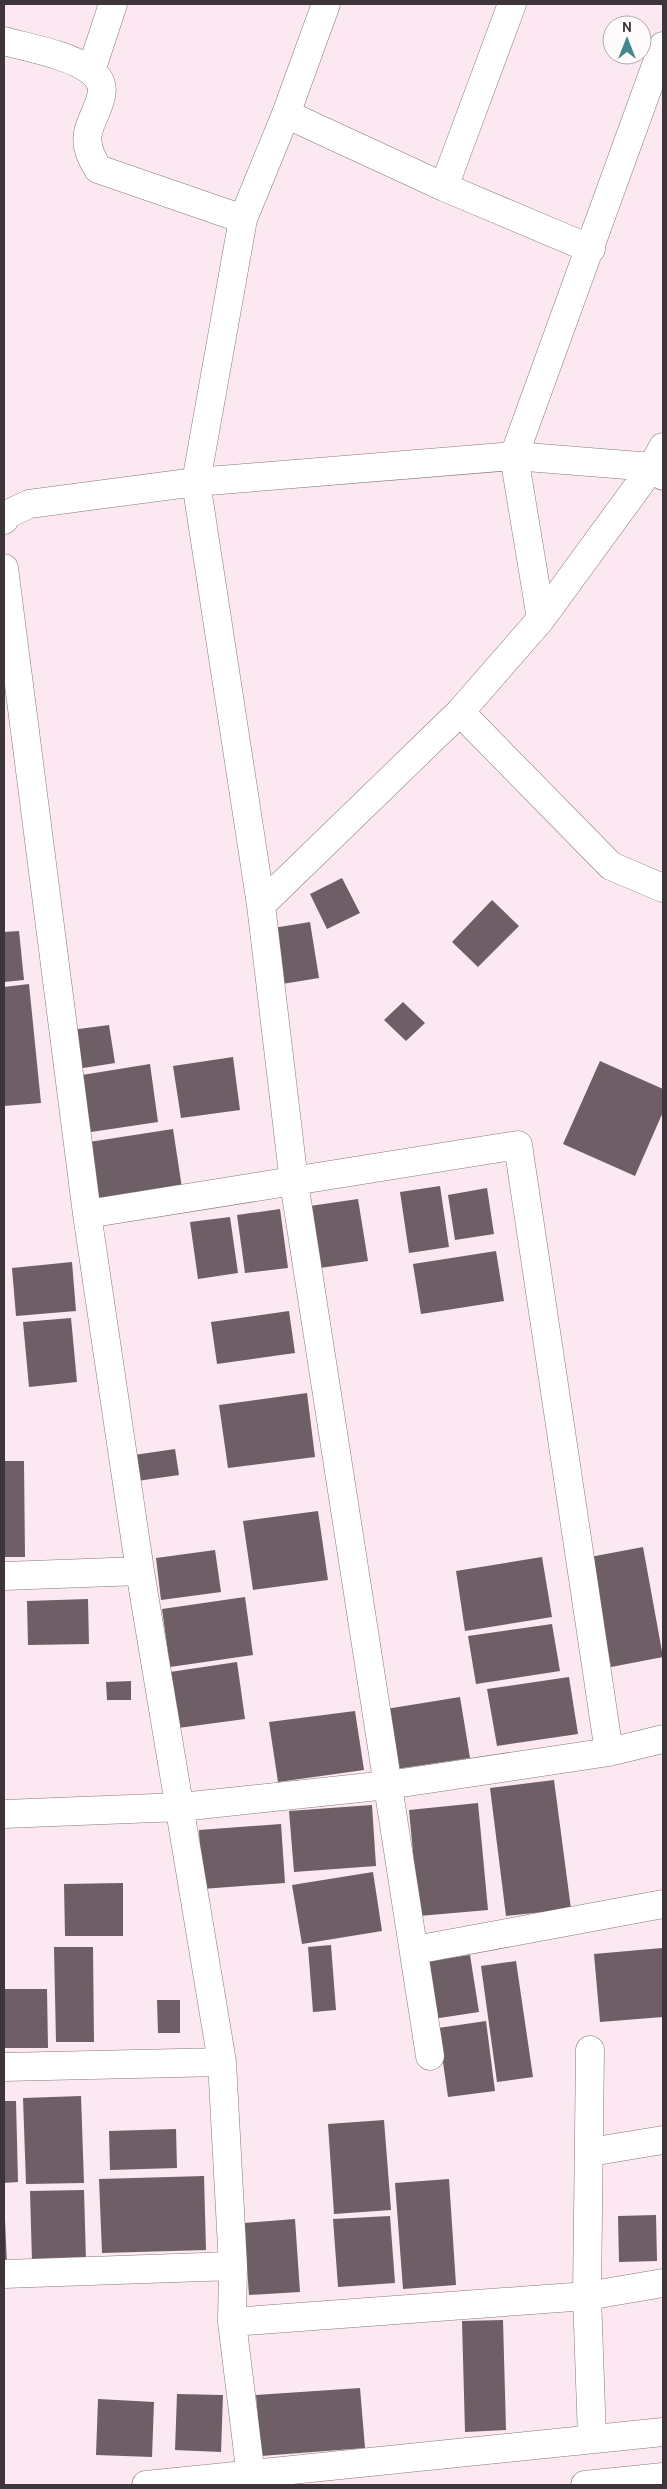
<svg xmlns="http://www.w3.org/2000/svg" width="667" height="2489" viewBox="0 0 667 2489" font-family="Cabin,sans-serif">
	<style>
		.building { fill: #6e5e65 }
		.lines { fill: none; stroke-linecap: round; stroke-linejoin: round }
		.street-casing { stroke: #87777e; stroke-width: 29 }
		.secondary-casing { stroke: #87777e; stroke-width: 29 }
		.street { stroke: #fff; stroke-width: 28 }
		.secondary { stroke: #fff; stroke-width: 28 }
	</style>
	<rect width="100%" height="100%" fill="#fbe8f1"/>
	<path class="building" d="M342,878L360,913L327,929L310,894Z
		M492,900L519,926L478,967L452,942Z
		M310,922L319,978L276,985L267,929Z
		M19,931L24,980L4,982V932Z
		M29,984L41,1103L4,1106V987Z
		M403,1002L425,1023L406,1041L384,1020Z
		M109,1025L115,1063L77,1069L71,1030Z
		M233,1057L240,1110L181,1118L173,1066Z
		M600,1061L663,1089V1112L635,1176L563,1144Z
		M150,1064L158,1122L91,1132L82,1075Z
		M173,1129L182,1188L97,1201L89,1142Z
		M440,1186L449,1247L409,1253L400,1192Z
		M487,1188L494,1234L455,1240L448,1195Z
		M358,1199L368,1261L320,1268L310,1206Z
		M280,1209L288,1268L245,1273L237,1215Z
		M230,1217L238,1273L198,1279L190,1222Z
		M496,1251L504,1301L421,1314L413,1264Z
		M72,1262L76,1311L16,1316L12,1268Z
		M289,1311L295,1353L217,1364L211,1322Z
		M71,1318L77,1382L29,1387L23,1322Z
		M307,1393L315,1457L228,1468L219,1405Z
		M175,1449L179,1475L137,1481L134,1455Z
		M4,1461H24L25,1557H4Z
		M318,1511L328,1580L253,1590L243,1521Z
		M643,1547L663,1657L611,1667L590,1557Z
		M215,1550L221,1592L161,1600L156,1558Z
		M542,1557L552,1617L465,1631L456,1571Z
		M245,1597L253,1655L170,1667L162,1609Z
		M88,1599L89,1644L28,1645L27,1601Z
		M552,1624L560,1671L476,1684L468,1636Z
		M237,1662L245,1719L178,1728L170,1672Z
		M569,1677L578,1734L497,1746L487,1689Z
		M131,1681V1700H107L106,1682Z
		M460,1697L470,1758L396,1769L386,1709Z
		M355,1711L364,1770L278,1782L269,1722Z
		M554,1780L571,1909L506,1916L490,1788Z
		M478,1803L488,1910L419,1916L409,1810Z
		M372,1805L376,1866L294,1872L289,1811Z
		M281,1824L285,1883L202,1889L199,1830Z
		M373,1872L382,1931L302,1944L292,1885Z
		M123,1883V1936H65L64,1884Z
		M331,1945L336,2010L313,2012L308,1947Z
		M54,1947H93L94,2042H56Z
		M662,1948L663,2017L600,2022L594,1954Z
		M470,1955L479,2012L433,2019L423,1962Z
		M516,1961L533,2077L497,2082L481,1966Z
		M4,1989H47L48,2048H5Z
		M157,2000H180V2033H158Z
		M486,2021L495,2091L448,2097L438,2028Z
		M81,2096L84,2183L26,2184L23,2098Z
		M4,2101H16L18,2182L4,2183Z
		M384,2120L391,2210L334,2214L328,2124Z
		M176,2129L177,2168L110,2170L109,2131Z
		M204,2176L206,2250L102,2253L99,2179Z
		M449,2179L456,2285L403,2289L395,2183Z
		M84,2190L86,2261L32,2262L30,2191Z
		M656,2215L657,2261L619,2262L618,2216Z
		M390,2216L395,2283L338,2287L333,2219Z
		M295,2219L300,2292L249,2295L244,2223Z
		M4,2220H5L7,2264H4Z
		M503,2320L506,2430L465,2432L462,2321Z
		M360,2388L365,2448L261,2456L256,2395Z
		M177,2394L223,2395L221,2452L175,2450Z
		M98,2399L154,2402L152,2457L96,2455Z"/>
	<g class="lines">
		<g class="street-casing">
			<path id="street" d="M4,41C29,48 70,55 91,71C115,89 92,112 88,133C85,146 92,159 98,169L243,219L286,114L326,4
				M91,71L113,4
				M286,114L444,187L591,249
				M444,187L512,4
				M243,219L196,482L261,905L294,1182L430,2056
				M4,520L6,515L29,504L196,482L514,456L652,467L663,476
				M4,568L87,1214L140,1571L222,2062L233,2266L232,2322L252,2485
				M541,619L514,456L663,46
				M460,712L611,866L663,888
				M261,905L460,712L541,619L652,467L663,447
				M87,1214L518,1145L609,1752
				M4,1576L140,1571
				M4,1814L181,1807L388,1785L609,1752L663,1739
				M415,1950L663,1904
				M590,2050L587,2296L592,2438
				M4,2067L222,2062
				M590,2152L663,2140
				M4,2274L233,2266
				M232,2322L587,2296L663,2283"/>
		</g>
		<g class="secondary-casing">
			<path id="secondary" d="M146,2485L663,2432
				M585,2485L663,2477"/>
		</g>
		<use href="#street" class="street"/>
		<use href="#secondary" class="secondary"/>
	</g>
	<rect width="667" height="2489" fill="none" stroke="#3d3539" stroke-width="10"/>
	<g transform="translate(627 40)"><circle r="24" fill="#fefafc" stroke="#b1abae"/>
	<path d="M0-4L9 19L0 12L-9 19Z" fill="#41898c"/>
	<text y="-8" font-size="14" font-weight="bold" text-anchor="middle" fill="#3d3539">N</text>
	</g>
</svg>
